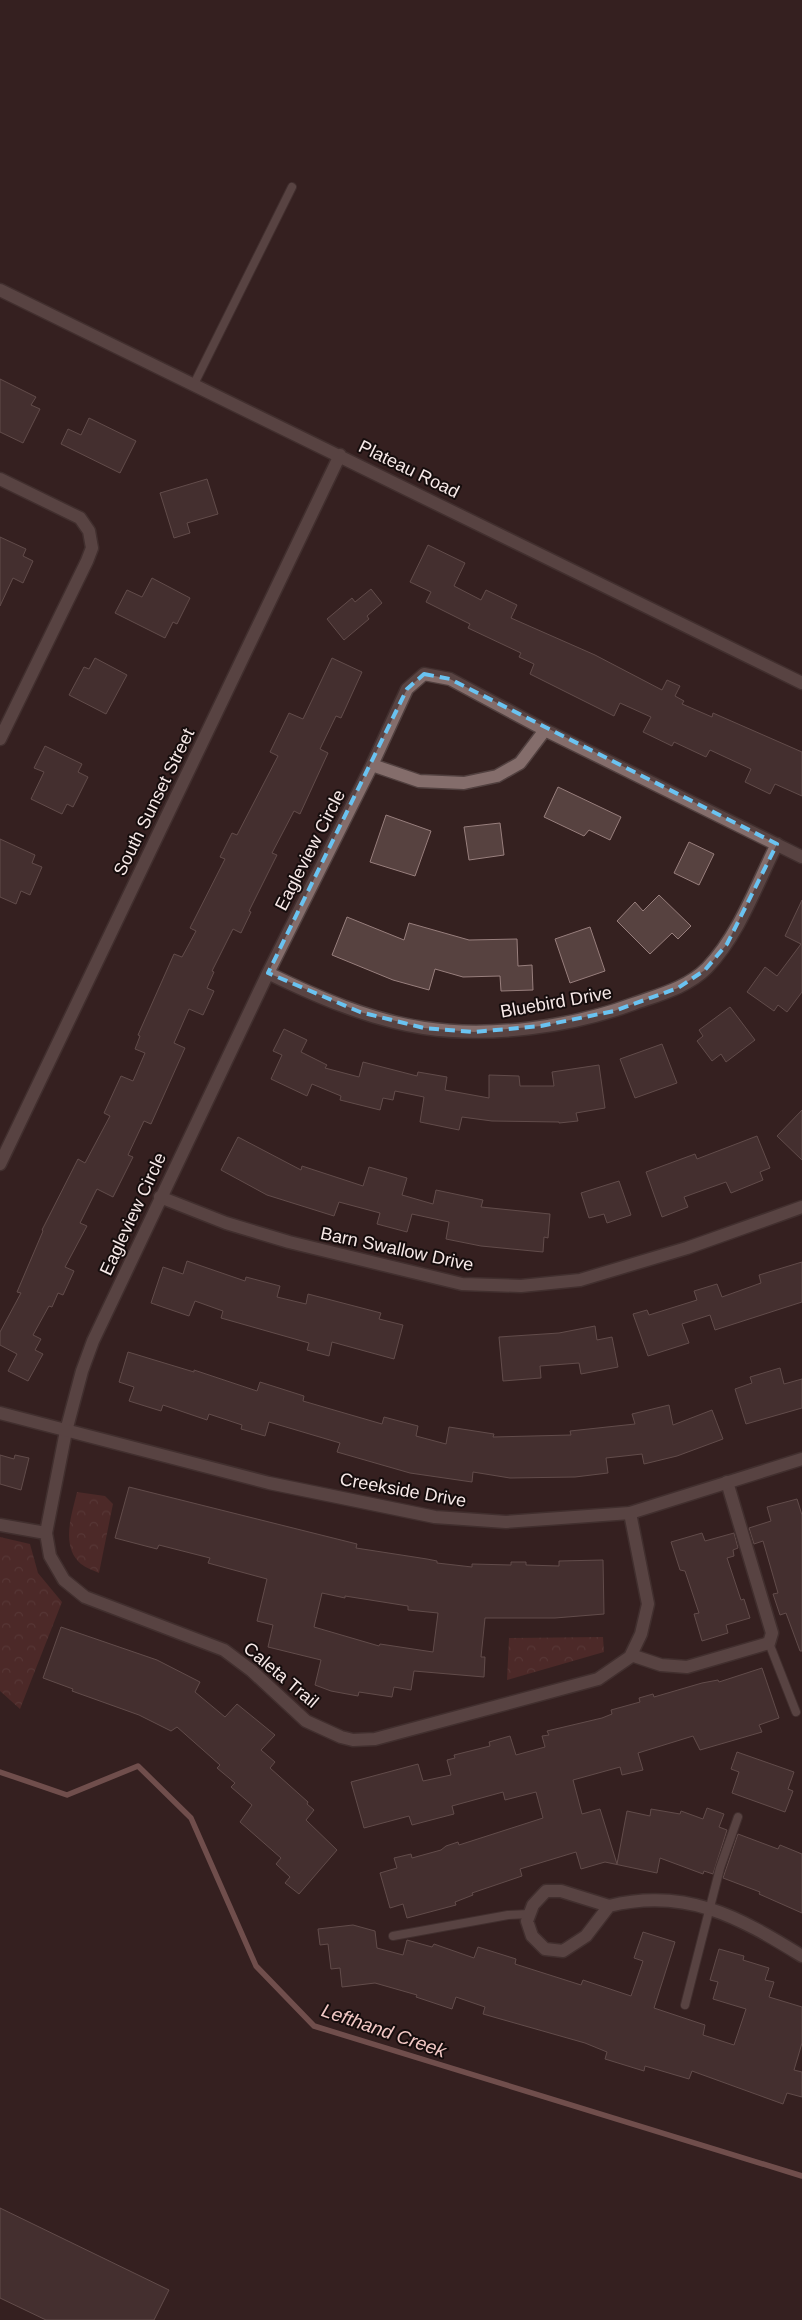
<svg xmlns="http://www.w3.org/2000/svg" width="802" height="2320" viewBox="0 0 802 2320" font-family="Arial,sans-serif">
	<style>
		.park { fill: url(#park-crowns) }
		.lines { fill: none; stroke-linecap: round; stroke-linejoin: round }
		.stream { stroke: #b98582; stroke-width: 5.5 }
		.building { fill: #574240; stroke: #987f7d; fill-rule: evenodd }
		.lane-casing { stroke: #51403f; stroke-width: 10 }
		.street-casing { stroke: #51403f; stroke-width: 15 }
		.secondary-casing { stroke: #51403f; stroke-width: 15 }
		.lane { stroke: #846d6b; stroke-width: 8 }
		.street { stroke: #846d6b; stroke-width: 12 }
		.secondary { stroke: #846d6b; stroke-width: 12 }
		.marked { fill: none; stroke: #6ac3f1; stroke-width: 4; stroke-dasharray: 10 6; stroke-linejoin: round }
		.labels { text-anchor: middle; stroke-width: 4; stroke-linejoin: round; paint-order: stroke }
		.street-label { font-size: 18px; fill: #f7e9e8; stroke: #160d0d }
		.water-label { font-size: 19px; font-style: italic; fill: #f3c9c6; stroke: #160d0d }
	</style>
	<defs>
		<pattern id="park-crowns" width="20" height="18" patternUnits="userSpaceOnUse" patternTransform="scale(1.25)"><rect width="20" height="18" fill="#693331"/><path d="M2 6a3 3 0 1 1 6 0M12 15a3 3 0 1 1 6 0" fill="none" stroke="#7f514f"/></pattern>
	</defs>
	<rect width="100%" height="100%" fill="#352120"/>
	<path class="park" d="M77,1492L105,1496L113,1504L99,1573C93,1570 86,1568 81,1564C60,1546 72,1514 77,1492Z
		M0,1537L30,1544L38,1573L62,1602L20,1709L0,1691Z
		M603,1637L604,1652L507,1680L509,1638Z"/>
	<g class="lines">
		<path class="stream" d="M0,1772L67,1795L138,1766L191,1818L256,1966L314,2026L802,2176"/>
	</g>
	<path class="building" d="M0,379L36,397L31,405L40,409L23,443L0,432Z
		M89,418L136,441L120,473L61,444L68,429L81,435Z
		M207,479L218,514L187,523L190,533L174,538L160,493Z
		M0,537L26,549L23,556L33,561L23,583L13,578L0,606Z
		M428,545L465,563L454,586L481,600L486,590L517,605L511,618L595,655L662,690L667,680L680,686L675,696L684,701L682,704L712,717L713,713L802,752V796L775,784L770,794L745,782L751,769L710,750L706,757L674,742L672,746L643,732L651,717L620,703L614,716L530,674L534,664L519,657L521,653L468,628L470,624L426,602L431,592L410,582Z
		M152,578L190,598L177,624L173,622L165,638L115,613L127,590L142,597Z
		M371,589L382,603L367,616L369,619L344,640L327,619L352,598L355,602Z
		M95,658L127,675L106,714L69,695L84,667L89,669Z
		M332,658L362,672L341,718L336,716L320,749L328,753L300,814L294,811L272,853L277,855L249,911L251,912L241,933L233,929L212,971L214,972L207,988L214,991L203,1015L189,1009L174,1043L185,1048L151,1124L144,1121L128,1155L133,1157L113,1197L97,1189L80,1223L87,1226L65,1267L74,1271L63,1295L58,1293L52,1307L49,1306L33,1335L41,1339L35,1350L43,1354L28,1381L8,1371L17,1354L0,1345V1332L21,1293L17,1292L43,1231L42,1230L78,1159L85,1163L110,1116L104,1113L121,1076L133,1081L145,1053L135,1049L140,1036L138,1035L174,954L182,957L196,931L190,928L225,859L220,857L232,833L237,835L278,756L270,752L289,713L303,719Z
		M45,746L82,764L78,772L88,777L73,807L67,804L62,814L31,799L44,772L34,768Z
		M558,787L621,817L610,840L589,830L584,836L544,817Z
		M386,815L431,831L415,876L370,862Z
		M500,823L504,855L469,860L464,827Z
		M0,839L35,855L32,863L42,867L30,895L21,891L16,904L0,897Z
		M689,842L714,854L699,885L674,873Z
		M659,895L691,926L678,939L672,933L650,954L617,921L635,902L643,911Z
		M802,900V992L787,1012L778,1005L774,1011L747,992L765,967L777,976L801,944L785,936Z
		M347,917L404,940L409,923L469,940L517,939L518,966L532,965L533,990L501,991L500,976L463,977L435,969L429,990L393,980L332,955Z
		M590,927L605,971L570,983L555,939Z
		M730,1007L755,1040L726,1062L721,1054L712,1061L697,1041L703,1036L699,1030Z
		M284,1029L307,1040L301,1052L327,1065L325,1068L359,1077L363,1062L417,1076L418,1072L447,1077L445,1090L489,1098V1075L519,1076L520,1086H554L552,1072L599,1065L605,1108L576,1113L578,1121L559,1123V1122L492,1121L462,1117L459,1130L420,1122L424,1097L395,1091L393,1100L383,1098L380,1110L340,1100L341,1096L312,1084L307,1096L271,1079L282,1055L273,1051Z
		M662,1044L677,1083L635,1098L620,1059Z
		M802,1110V1160L777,1136Z
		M757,1136L770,1168L760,1172L763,1180L731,1193L726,1182L684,1197L688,1207L662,1217L646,1172L695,1154L697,1159Z
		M238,1137L301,1170L302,1166L363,1186L369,1167L407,1178L402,1195L433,1204L436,1190L483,1200L481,1207L550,1214L548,1238L544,1237L543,1252L481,1246L446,1239L449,1222L412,1214L407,1232L377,1224L380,1213L339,1202L334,1216L267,1195L221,1170Z
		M619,1181L631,1215L607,1223L604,1214L589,1218L581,1193Z
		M187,1261L245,1281L246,1277L280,1286L277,1297L306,1304L308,1294L381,1313L379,1319L403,1325L394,1359L332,1342L329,1356L307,1350L309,1343L221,1318L223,1311L195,1301L189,1316L151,1303L163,1267L183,1274Z
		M802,1262V1302L715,1330L710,1315L682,1324L689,1343L648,1356L633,1314L647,1310L649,1315L697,1300L694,1291L717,1284L722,1297L761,1283L759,1275Z
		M595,1326L597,1340L612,1337L618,1367L581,1374L579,1363L540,1366L541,1378L503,1381L499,1337L559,1333Z
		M128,1352L194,1372V1370L257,1391L260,1382L304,1396L303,1401L382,1424L384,1417L418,1426L416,1436L446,1444L449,1427L494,1434L493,1437L571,1435L570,1431L635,1424L632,1414L669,1405L673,1425L712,1410L723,1439L677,1456L644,1464L642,1454L606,1458L608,1473L575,1477L510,1478L473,1472L472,1482L410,1473L337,1452L340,1443L269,1422L265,1436L241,1429L242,1425L209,1414L207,1420L163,1405L161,1411L129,1401L134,1387L119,1382Z
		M780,1368L784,1384L802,1379V1408L746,1424L735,1389L752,1383L750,1377Z
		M0,1455L14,1459L15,1455L29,1458L21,1490L0,1484Z
		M129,1487L357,1544L356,1548L427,1559L437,1561V1563L472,1567V1564L511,1565V1562H526V1565L559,1566V1561L603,1560L604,1614L555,1618H485L481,1657H485L484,1677L414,1671L411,1690L394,1687L392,1697L359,1692L358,1696L331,1691L315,1685L321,1660L268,1647L273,1625L257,1621L267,1579L208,1563L210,1558L159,1545L157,1549L115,1538ZM322,1593L345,1598V1596L408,1606V1610L438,1613L433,1652L380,1644L379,1646L314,1627Z
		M797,1499L802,1515V1651H800L786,1613L780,1615L773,1594L778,1593L763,1541L754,1544L749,1528L771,1521L767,1507Z
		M702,1533L705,1541L734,1533L738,1548L733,1550L734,1556L727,1558L741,1600L744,1599L750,1618L726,1625L728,1633L702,1641L694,1614L699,1613L685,1571L680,1570L671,1542Z
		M61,1627L157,1660L200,1682L195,1692L225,1717L237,1704L275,1735L261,1750L275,1762L270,1768L308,1802L307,1804L314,1810L306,1820L337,1850L299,1894L285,1883L290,1877L276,1864L281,1858L240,1822L252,1805L231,1787L235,1783L217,1768L220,1765L177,1727L171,1731L139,1715L72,1691L73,1689L43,1678Z
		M762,1668L779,1718L759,1725L762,1732L700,1750L693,1736L638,1753L643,1770L622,1775L620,1767L573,1780L582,1814L600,1809L617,1864L627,1811L650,1816L651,1809L680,1814L681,1811L703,1819L707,1808L724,1814L719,1827L727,1830L713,1874L704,1871L703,1874L660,1858L657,1873L605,1862L581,1869L576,1852L520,1869L522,1876L472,1893L473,1895L455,1902L456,1905L407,1918L403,1904L390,1908L380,1873L397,1868L394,1858L411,1854L412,1858L441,1850L446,1846L458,1842L459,1845L543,1818L536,1792L505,1800L503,1792L452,1806L454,1814L412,1825L409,1816L364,1828L351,1782L418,1764L423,1781L451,1775L447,1760L455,1758L454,1755L490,1746L489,1742L510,1736L516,1755L545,1747L542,1736L549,1735L547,1731L602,1718L612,1714L611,1710L640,1702L639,1698L653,1694L654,1697L702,1683L718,1680L719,1682Z
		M737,1752L794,1772L788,1789L793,1791L785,1812L732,1793L739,1772L731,1769Z
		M738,1834L778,1849L780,1845L802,1854V1913L759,1894L760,1892L723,1878Z
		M353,1925L375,1931L377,1948L403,1955L407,1940L432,1947L434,1944L474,1958L478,1947L516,1959L515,1964L581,1985L583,1980L631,1996L643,1961L634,1958L643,1932L675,1942L654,2008L705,2025L703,2035L734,2045L746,2009L713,1999L718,1982L710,1980L719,1949L744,1956L743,1960L769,1968L765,1980L774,1982L769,1997L802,2007V2043L794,2070L802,2072V2097L787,2093L783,2104L692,2071L689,2079L645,2066L644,2071L605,2059L607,2052L585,2043L483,2014L485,2007L456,1997L452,2009L416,1997L417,1995L375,1983L342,1987L340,1968L331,1969L328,1944L320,1945L318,1929Z
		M0,2208L169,2290L154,2320H46L0,2298Z"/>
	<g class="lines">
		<g class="lane-casing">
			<path id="lane" d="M194,384L292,187
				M769,1643L796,1712
				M393,1936L508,1915L529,1914
				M685,2005L720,1868L738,1817"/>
		</g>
		<g class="street-casing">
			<path id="street" d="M0,479L80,518L89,531L92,548L87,561L0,739
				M372,765L419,781L464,783L497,776L520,763L545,730
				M268,973C317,997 370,1020 424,1028C490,1038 571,1027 633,1004C658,995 687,988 707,968C739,935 756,886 777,844
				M160,1197L226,1223L289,1242L462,1284L521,1286L580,1280L687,1248L802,1207
				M630,1513L648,1604L641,1634L630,1657L598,1679L375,1739L353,1740L341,1737L306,1721L252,1671L224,1650L85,1597L64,1580L50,1556L46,1533L66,1431L82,1371L93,1341L268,973L372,765L407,689L424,674L450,679L545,730L802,857
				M0,1525L46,1533
				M631,1655L661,1665L687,1667L769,1643L772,1633L727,1482
				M546,1891H561L609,1906L586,1936L563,1951L545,1949L532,1936L527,1921L533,1905Z
				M609,1906C686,1887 739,1917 802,1956"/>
		</g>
		<g class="secondary-casing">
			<path id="secondary" d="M0,290L802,683
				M0,1164L340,455
				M0,1413L269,1483L435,1517L506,1522L630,1513L802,1459"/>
		</g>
		<use href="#lane" class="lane"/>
		<use href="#street" class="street"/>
		<use href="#secondary" class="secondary"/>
	</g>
	<path d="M0 0H802V2320H0ZM424,674L450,679L777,844L727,944L705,970L678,988L614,1011L541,1026L474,1032L424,1028L360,1012L268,973L407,689Z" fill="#352120" fill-opacity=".55" fill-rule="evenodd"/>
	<path class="marked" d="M424,674L450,679L777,844L727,944L705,970L678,988L614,1011L541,1026L474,1032L424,1028L360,1012L268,973L407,689Z"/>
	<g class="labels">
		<g class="street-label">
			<text transform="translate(409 469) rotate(26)" y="6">Plateau Road</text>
			<text transform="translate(154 802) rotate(-64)" y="6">South Sunset Street</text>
			<text transform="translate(310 850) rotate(-63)" y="6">Eagleview Circle</text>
			<text transform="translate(556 1002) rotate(-10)" y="6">Bluebird Drive</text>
			<text transform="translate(133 1214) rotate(-65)" y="6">Eagleview Circle</text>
			<text transform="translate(397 1249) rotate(12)" y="6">Barn Swallow Drive</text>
			<text transform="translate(403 1490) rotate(10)" y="6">Creekside Drive</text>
			<text transform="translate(281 1675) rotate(40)" y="6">Caleta Trail</text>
		</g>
		<g class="water-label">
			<text transform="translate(384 2030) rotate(19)" y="7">Lefthand Creek</text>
		</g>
	</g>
</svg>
